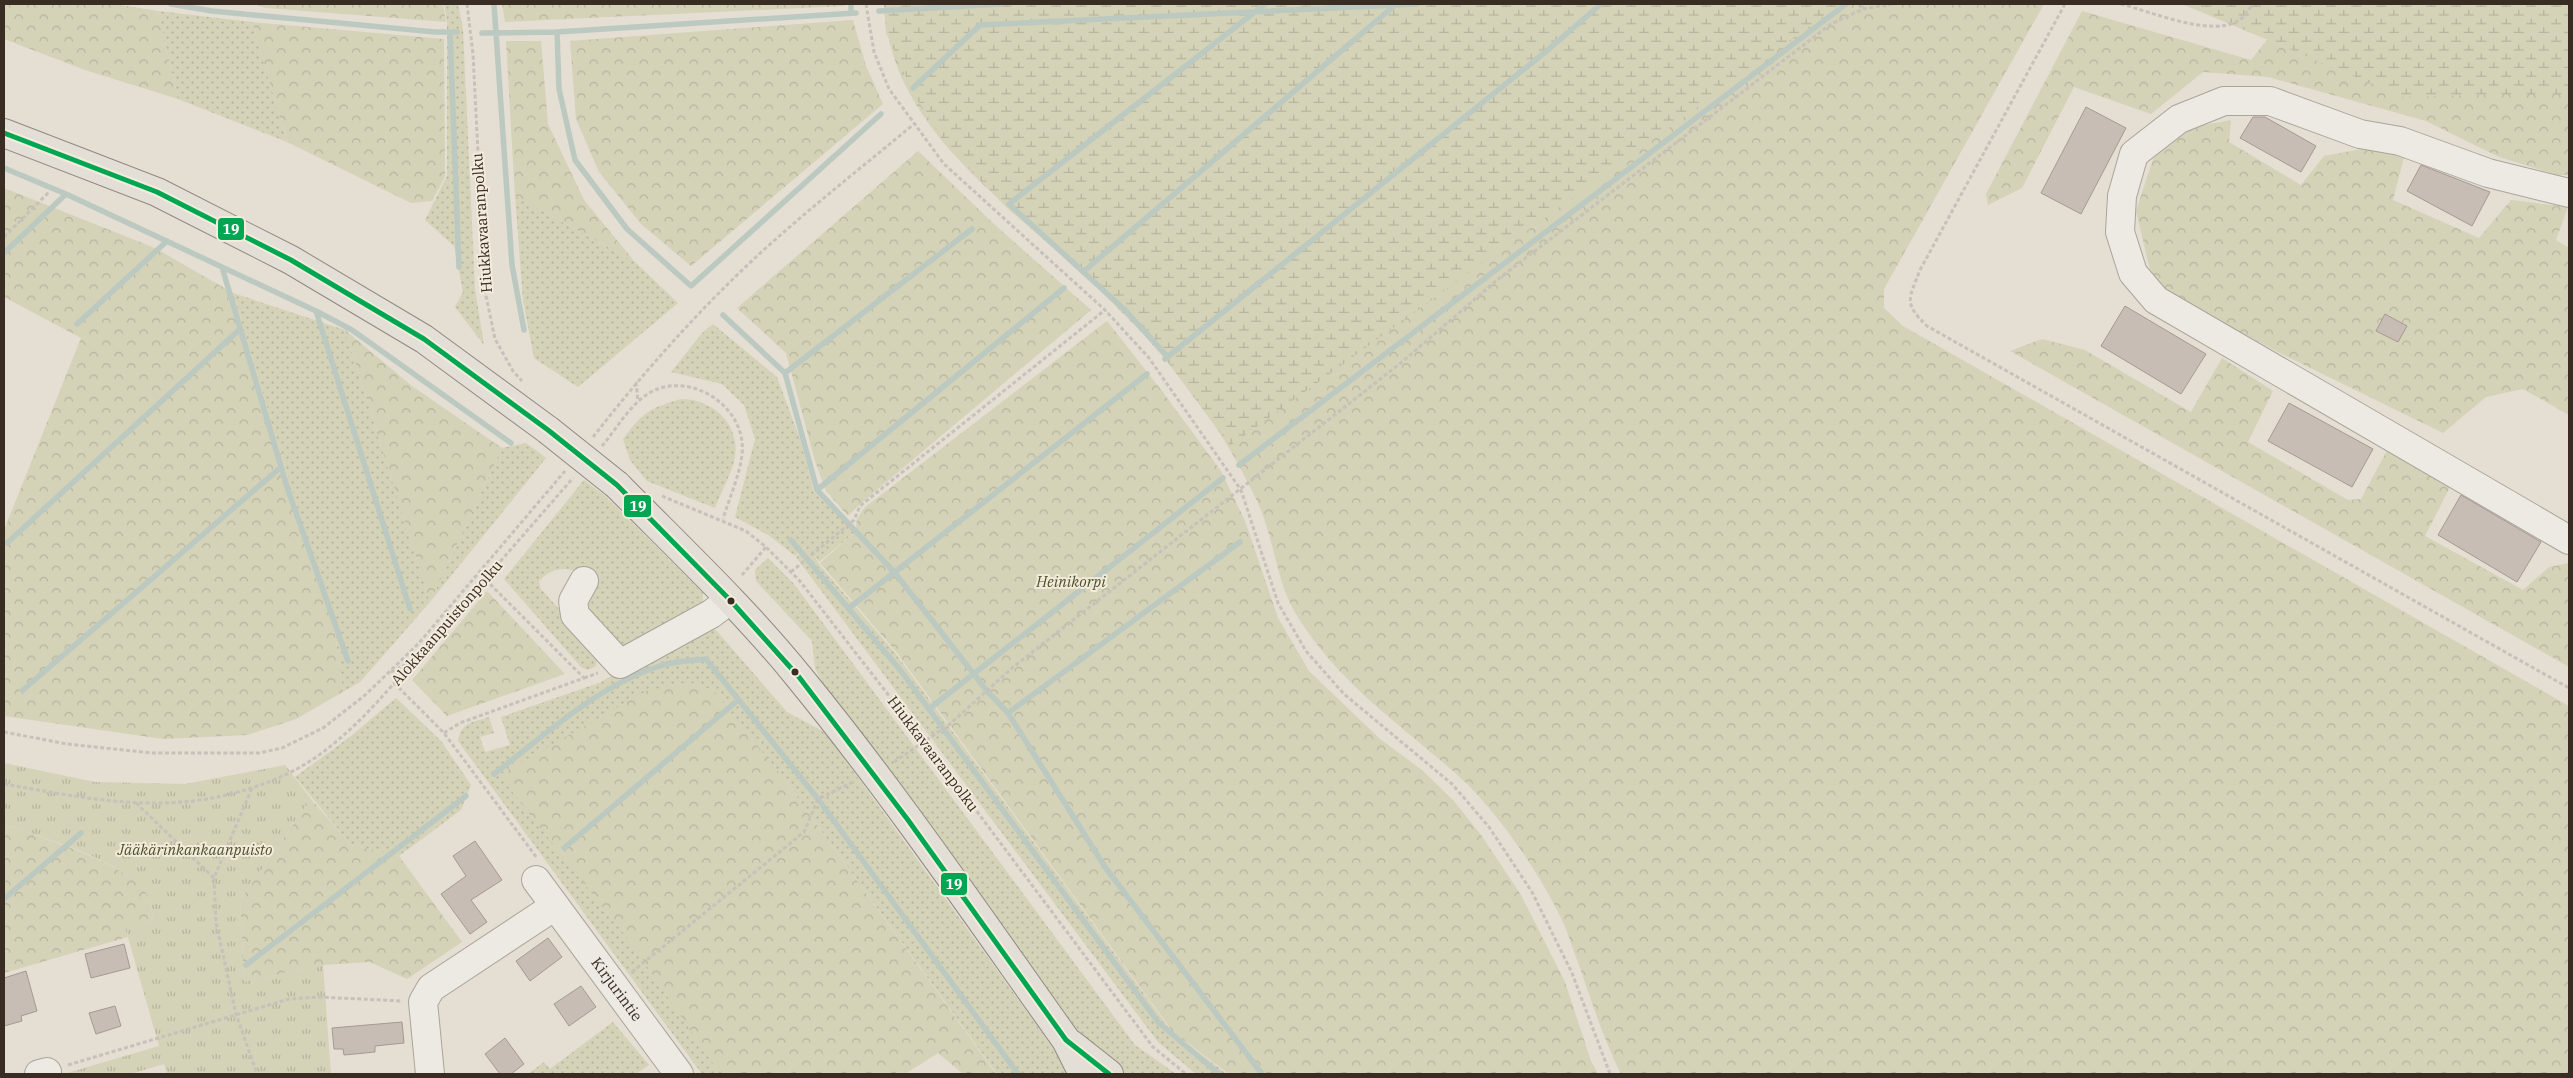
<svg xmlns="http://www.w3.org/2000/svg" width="2573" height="1078" viewBox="0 0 2573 1078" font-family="'IBM Plex Serif',serif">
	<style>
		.grass { fill: url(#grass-dots) }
		.forest { fill: url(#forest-crowns) }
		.wetland { fill: url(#wetland-marsh) }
		.park { fill: url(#park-tufts) }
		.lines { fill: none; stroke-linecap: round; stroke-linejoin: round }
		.stream { stroke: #bcc9c1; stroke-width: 5.5 }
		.building { fill: #c8bdb4; stroke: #a59a92 }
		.minor-casing { stroke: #aaa49b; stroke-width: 30 }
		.major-casing { stroke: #908982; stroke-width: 30 }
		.path { stroke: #c6c1ba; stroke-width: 3; stroke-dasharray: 4 2.5; stroke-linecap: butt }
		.minor { stroke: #edeae3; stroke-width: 28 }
		.major { stroke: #e4dfd6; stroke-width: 28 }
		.major-bridge-casing { stroke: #908982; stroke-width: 30; stroke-linecap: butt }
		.major-bridge { stroke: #e4dfd6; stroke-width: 28 }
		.bus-1-casing { stroke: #f3ebdb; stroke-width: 9 }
		.bus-1 { stroke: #00a651; stroke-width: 5 }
		.bus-dot { fill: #392c23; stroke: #f3ebdb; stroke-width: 2 }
		.labels { text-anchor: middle; stroke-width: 4; stroke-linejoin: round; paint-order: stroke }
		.street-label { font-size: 15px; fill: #392c23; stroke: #f3ebdb }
		.park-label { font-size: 15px; font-style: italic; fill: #4c532c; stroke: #f3ebdb }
		.line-badge { stroke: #f3ebdb; stroke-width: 2 }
		.badge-label { font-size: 14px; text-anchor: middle; font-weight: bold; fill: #fff }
	</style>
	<defs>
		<pattern id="grass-dots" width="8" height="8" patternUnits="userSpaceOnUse" patternTransform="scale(1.25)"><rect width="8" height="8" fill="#d4d2b7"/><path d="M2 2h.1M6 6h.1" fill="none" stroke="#b7b49d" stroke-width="1.8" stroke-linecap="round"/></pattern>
		<pattern id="forest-crowns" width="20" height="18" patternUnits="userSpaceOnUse" patternTransform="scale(1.25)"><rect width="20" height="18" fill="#d4d2b7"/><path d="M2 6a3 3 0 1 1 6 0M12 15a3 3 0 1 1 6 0" fill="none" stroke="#b7b49d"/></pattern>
		<pattern id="wetland-marsh" width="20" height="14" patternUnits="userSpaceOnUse" patternTransform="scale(1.25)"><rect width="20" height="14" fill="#d4d2b7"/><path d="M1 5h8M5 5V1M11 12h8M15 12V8" fill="none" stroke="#b7b49d"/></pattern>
		<pattern id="park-tufts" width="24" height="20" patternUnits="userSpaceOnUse" patternTransform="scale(1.25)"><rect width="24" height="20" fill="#d4d2b7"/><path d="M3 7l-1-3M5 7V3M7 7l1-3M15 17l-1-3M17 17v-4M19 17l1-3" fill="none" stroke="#b7b49d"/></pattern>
	</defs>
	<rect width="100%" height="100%" fill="#e4ded3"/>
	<path class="grass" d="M444,4H458L463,29L475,289L484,345L455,307L463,292L454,246L425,220L447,176V22Z
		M158,11L252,22L287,142L178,99Z
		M515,196L635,262L678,303L578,387L534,358L523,300Z
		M233,293L345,330L430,602L502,448L526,443L546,458L430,602L360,682L343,692L335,634Z
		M713,324L777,377L800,439L814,492L855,532L819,562L814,554L818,563L896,654L1172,1032L1227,1074H1196L1158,1042L796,557L809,544L795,556L770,536L735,517L755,439L744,405L722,384L671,372L703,332Z
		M681,399C712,399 740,423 735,457C732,473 721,492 715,508L647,481L630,460L623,439C643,412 650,408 681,399Z
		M584,480L605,496L703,593L702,608L630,651L609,641L583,607L598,581L596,576C572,570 558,562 539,581L540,588L598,652L596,666L588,670L581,667L504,579Z
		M768,558L794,584L1135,1045L1176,1074H1122L1078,1035L827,693L815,668L812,641L756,581L755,570Z
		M703,626L716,630L787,712L826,733L1072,1074H997L784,779L631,943L727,1074H702L458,741C462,721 472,723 489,717L494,733L480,737L485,752L510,745L501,717L599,683Z
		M396,698L441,741L471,785L461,810L399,856L351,845L295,777L351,736Z
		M613,1022L649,1065L636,1074H528L544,1062L550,1069Z"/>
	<path class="forest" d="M4,4H114L158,11L178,99L85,70L4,39Z
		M254,4H443L446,22L266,8Z
		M502,4H845V6L505,22Z
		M884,4H2044L1884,289V308L1903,326L2569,706V1074H1621C1603,1038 1591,1000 1578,962C1572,948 1568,932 1561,918C1540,875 1508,828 1475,792C1457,773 1435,756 1415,739C1369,701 1327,665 1296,614C1277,584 1273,534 1257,501C1218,416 1156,343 1089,279C1007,201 890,128 884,4Z
		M2295,4H2569V175H2557L2499,157L2426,121L2268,77L2203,72L2151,114L2074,87L2022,188L1988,205L1986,194L2082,11L2251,60Z
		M853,20L866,66L883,104L691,266L641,224L599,172L576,119L570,41Z
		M252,22L444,39L445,177L432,201L411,203L287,142Z
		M506,41H541L548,124L584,200L635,262L515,196Z
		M2231,120L2229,142L2301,185L2324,156L2377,146L2404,157L2393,200L2479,238L2511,200L2568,207L2556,240L2569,248V415L2523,389L2486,397L2443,433L2278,352L2160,289L2149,266L2136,211L2154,156L2183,129Z
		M918,151L995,225L1091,310L859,505L848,516L826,491L815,461L786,353L737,308Z
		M4,188L155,248L233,293L335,634L343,692L296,719L247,735L163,739L4,716V530L81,338L4,297Z
		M1107,321L1162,391L1221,471L1245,521L1278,618L1309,671L1380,739L1422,770L1453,800L1481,835L1521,895L1565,982L1591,1061L1598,1074H1229L1173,1032L897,653L820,563L855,532L857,519L864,508Z
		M345,330L412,386L502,448L430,602Z
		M2042,339L2085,350L2191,412L2222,358L2273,391L2248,442L2348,500L2361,499L2389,447L2451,485L2425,536L2523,590L2549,567L2569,563V667L2010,351Z
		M487,591L565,674L447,716L412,680Z
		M689,682L713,690L784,779L996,1074H963L938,1053L905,1074H720L631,943L499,775L646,691Z
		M311,799L351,845L399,856L462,942L407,979L370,962L323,965L244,982L240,900Z
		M4,825C40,837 126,862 147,894C151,900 152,913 153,920L126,927L128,937L4,973Z"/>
	<path class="wetland" d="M884,4H1840L1230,446L1158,349L1088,278L1006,207L945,144L914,94L886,33Z
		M2182,4H2569V98L2557,93L2403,97Z"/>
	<path class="park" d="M4,763L95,782L185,784L285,765L311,799L240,900L244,982L323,965L331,1074H167L164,1064L130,1074H64L159,1046L125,927L153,920C152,912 151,900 146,893C121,859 44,838 4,825Z"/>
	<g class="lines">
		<path class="stream" d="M171,4L212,11L435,32H457
			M494,4L512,265L524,330
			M851,4V13
			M879,11L1002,4
			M450,32L459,267
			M557,32L559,89L575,160L627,229L691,286L881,114
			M482,33L557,32L856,13
			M913,88L980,25L1417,4
			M4,168L66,194L4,253
			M66,194L316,311L410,609
			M222,267L287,487L348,661
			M1083,272L1395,5
			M316,311L352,330L511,443
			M723,315L785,373L817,490L895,573L987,691L1008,713L1105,867L1262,1074
			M77,324L167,241
			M1168,357L1125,310L1009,204L1265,4
			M1165,359L1549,49L1601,4
			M785,373L972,229
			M1239,465L1846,4
			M817,490L1064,288
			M791,540L901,671L1158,1022L1219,1074
			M7,543L240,329
			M849,608L1147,374
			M23,690L281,467
			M929,709L1223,478
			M1008,713L1240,542
			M494,774C544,736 596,687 657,667C672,661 690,661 706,659L818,799L1018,1074
			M564,848L738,700
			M4,899L81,833
			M246,965L466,796"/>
	</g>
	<path class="building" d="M2086,107L2126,128L2081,214L2041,193Z
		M2253,117H2265L2316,146L2301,172L2240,138Z
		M2421,165L2490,192L2472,226L2407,191Z
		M2125,306L2206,354L2181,394L2101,346Z
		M2385,314L2407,326L2398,342L2376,331Z
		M2289,403L2373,449L2352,487L2268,441Z
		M2461,495L2541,542L2517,582L2438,535Z
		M475,841L502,880L471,900L487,922L470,934L441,894L466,876L453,856Z
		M548,938L562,957L530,981L516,961Z
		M124,944L130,968L91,978L85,954Z
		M26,971L37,1011L21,1016L22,1021L4,1026V978Z
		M581,986L596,1007L569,1026L554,1004Z
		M115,1006L121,1026L96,1034L89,1013Z
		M402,1022L404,1043L375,1046V1052L344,1055L343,1049H334L332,1028Z
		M505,1038L524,1064L511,1074H500L485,1054Z"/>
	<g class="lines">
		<g class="minor-casing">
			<g id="minor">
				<path d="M2569,193L2488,173L2400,141L2360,134L2270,101H2224L2179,119L2134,154L2122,196L2120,232L2133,273L2156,300L2569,540"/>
				<path d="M584,581L573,601L575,615L620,664L711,614L730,600"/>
				<path id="s1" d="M536,880L679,1074"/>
				<path d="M39,1074L47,1072V1074"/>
				<path d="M430,1074L423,1002L431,988L555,906"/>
			</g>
		</g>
		<g class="major-casing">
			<path id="major" d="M4,133L157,192L291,260L424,339L548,430
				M617,485C679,548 744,609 799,677C894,793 979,918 1066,1040L1083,1074
				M1071,1044L1109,1074"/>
		</g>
		<path class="path" d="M467,4L473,54L485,291L495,339L513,371L522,381
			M866,4L874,52L889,89L944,164L1105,310L1149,358L1241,490L1278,603L1306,651L1344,694L1452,784L1489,827L1532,892L1572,973L1610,1074
			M1861,4L1863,9
			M2065,4L1920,270C1909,299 1903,303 1927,326L2569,688
			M2121,4C2152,12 2210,37 2238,21C2244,18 2249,9 2253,4
			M4,237L49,192
			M636,382L638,401
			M593,437C643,373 697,312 756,257C807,210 861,168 914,124
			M602,446C617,428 630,404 651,392C688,372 738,402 742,442C745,464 729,498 723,519
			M662,496L746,531L766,547L799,580L925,742L1153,1047L1186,1074
			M791,572L854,520L860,506L1105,310
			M742,575L766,547
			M391,672L412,661
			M584,678L598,673
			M394,683L444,733L537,858
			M4,732L67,744L152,753H259L282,748L323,728L364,696L386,675L419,643L565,471
			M444,733L460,723L584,678L485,579
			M894,762L950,724L1012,668L1402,362L1497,280L1831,24L1863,9L1893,4
			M4,784C74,796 146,812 217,797C246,791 276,781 302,766C353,736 393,684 431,640C479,586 526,532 573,478
			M136,803L214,878L252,788
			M214,878L216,923L236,1014L257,1074
			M632,972L804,832L818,799L853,782
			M68,1065L289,999L318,997L402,1001"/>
		<use href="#minor" class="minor"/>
		<use href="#major" class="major"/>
		<g class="major-bridge-casing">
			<path id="major-bridge" d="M548,430L617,485"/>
		</g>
		<use href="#major-bridge" class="major-bridge"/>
		<g class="bus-1-casing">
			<path id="bus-1" d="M4,133L157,192L291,260L424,339L548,430L617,485L730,600L799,677L908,820L1066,1040L1109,1074"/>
		</g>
		<use href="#bus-1" class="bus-1"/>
	</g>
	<g class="bus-dot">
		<circle cx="731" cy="601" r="4.5"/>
		<circle cx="795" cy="672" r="4.5"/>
	</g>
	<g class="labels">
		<g class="street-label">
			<text transform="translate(482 223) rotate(-94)" y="5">Hiukkavaaranpolku</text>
			<text transform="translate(447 623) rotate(-49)" y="5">Alokkaanpuistonpolku</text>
			<text transform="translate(933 754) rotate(53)" y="5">Hiukkavaaranpolku</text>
			<text dy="5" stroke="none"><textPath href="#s1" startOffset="136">Kirjurintie</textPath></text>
		</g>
		<g class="park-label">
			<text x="1071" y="587">Heinikorpi</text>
			<text x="195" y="855">Jääkärinkankaanpuisto</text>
		</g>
	</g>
	<g class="line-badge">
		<rect x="217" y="217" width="28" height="24" rx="5" fill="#00a651"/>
		<rect x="623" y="494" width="29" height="24" rx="5" fill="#00a651"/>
		<rect x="940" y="872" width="28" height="24" rx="5" fill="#00a651"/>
	</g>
	<g class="badge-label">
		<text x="231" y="234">19</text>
		<text x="638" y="511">19</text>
		<text x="954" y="889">19</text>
	</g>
	<rect width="2573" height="1078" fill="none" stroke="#392c23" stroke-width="10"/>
</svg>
